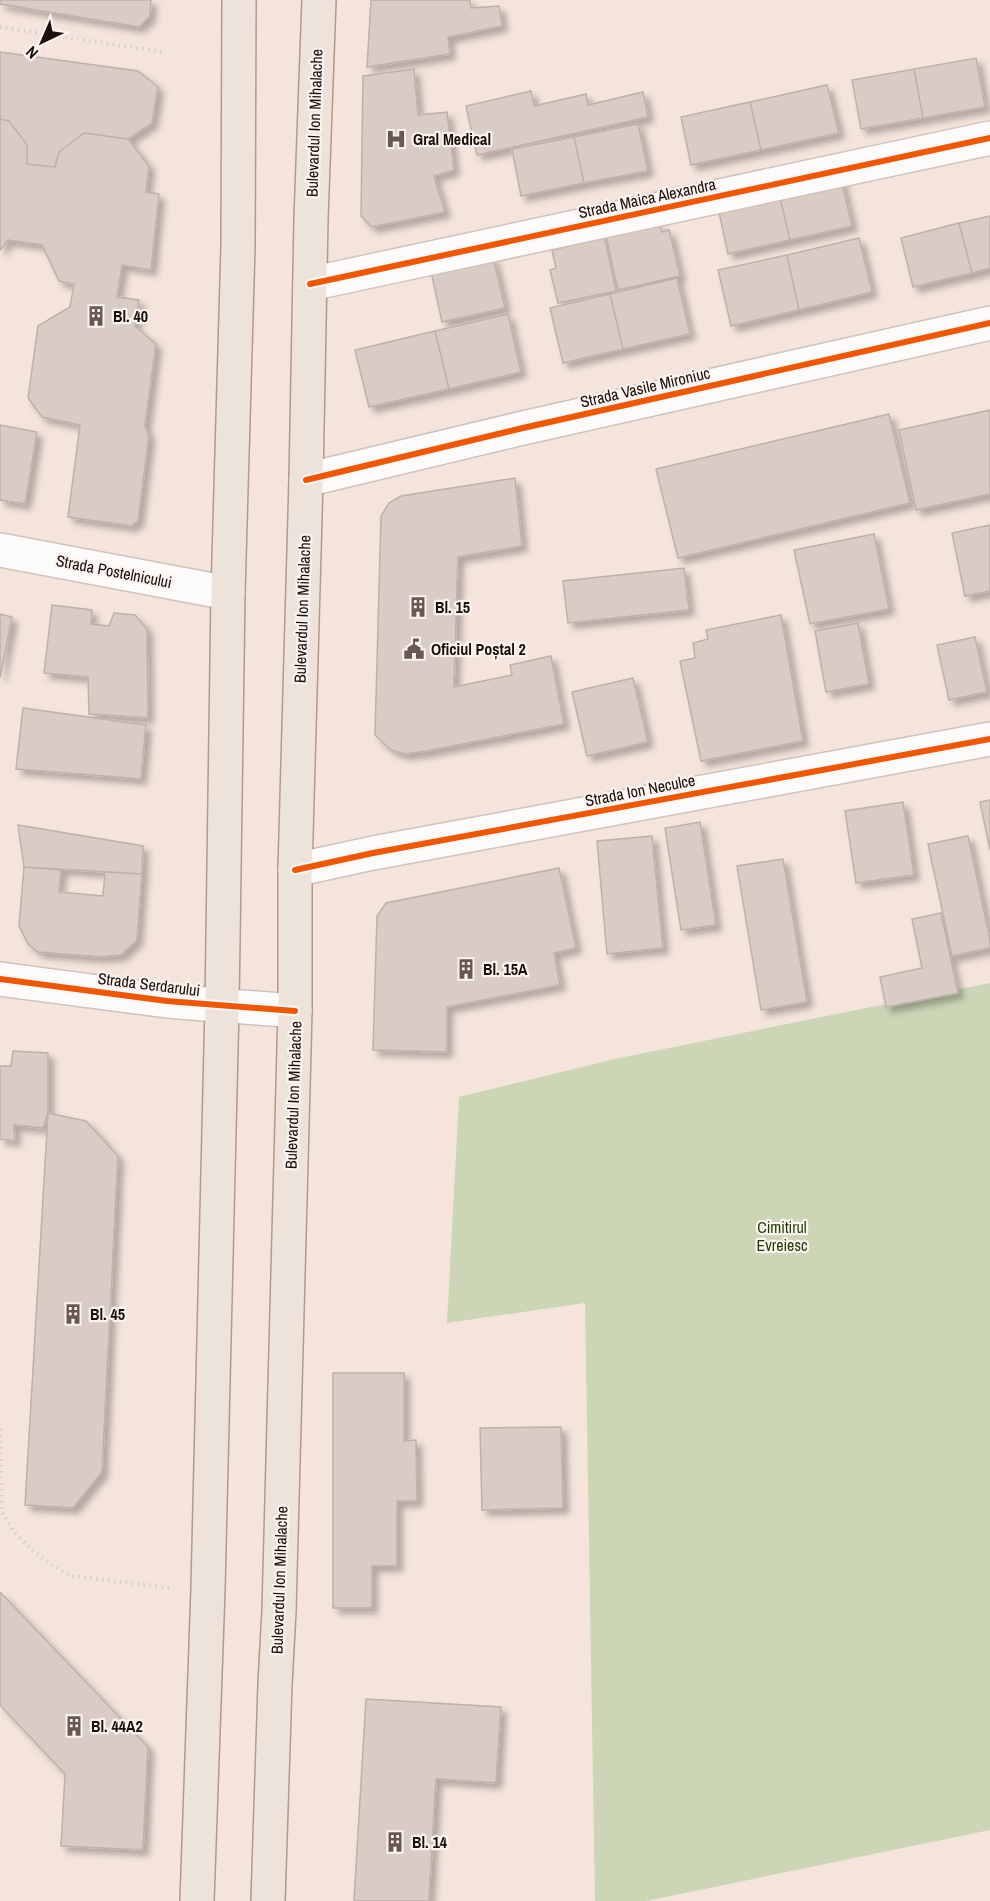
<svg xmlns="http://www.w3.org/2000/svg" width="990" height="1901" viewBox="0 0 990 1901" font-family="'Archivo Narrow',sans-serif">
	<style>
		.green { fill: #ccd6b6 }
		.building { fill: #d9ccc4; stroke: #beb1aa; stroke-width: 1.5; filter: url(#shadow) }
		.lines { fill: none; stroke-linecap: round; stroke-linejoin: round }
		.street-casing { stroke: #d0c2bc; stroke-width: 36 }
		.primary-casing { stroke: #b29a8a; stroke-width: 36 }
		.path { stroke: #d5d0cd; stroke-width: 4; stroke-dasharray: 1.5 4.5; stroke-linecap: butt }
		.street { stroke: #fdfbfa; stroke-width: 33 }
		.primary { stroke: #eee3da; stroke-width: 33 }
		.cycleway-casing { stroke: #faf3ef; stroke-width: 10 }
		.cycleway { stroke: #e8590c; stroke-width: 6 }
		.labels { text-anchor: middle; stroke-width: 4.5; stroke-linejoin: round; paint-order: stroke }
		.street-label { font-size: 16px; fill: #1b0e08; stroke: #faf3ef }
		.poi-label { font-size: 16px; font-weight: bold; fill: #1b0e08; stroke: #faf3ef; text-anchor: start }
		.park-label { font-size: 16px; fill: #1e3c00; stroke: #faf3ef }
	</style>
	<defs>
		<filter id="shadow"><feDropShadow dx="5.5" dy="5.5" stdDeviation="3" flood-color="#0004"/></filter>
	</defs>
	<rect width="100%" height="100%" fill="#f4e4dc"/>
	<path class="green" d="M990,983V1830L646,1901H595L585,1303L447,1323L459,1097L619,1058Z"/>
	<path class="building" d="M0,0H151L150,16L139,27L0,4Z
		M371,0H470L471,8L499,6L502,26L448,37L450,54L367,67Z
		M0,52L138,71L158,87L152,123L128,139L84,133L59,152L55,167L27,164V145L9,121L0,119Z
		M976,58L985,107L923,118L914,69Z
		M414,69L418,115L447,112L454,170L434,176L445,212L372,227L361,216L363,76Z
		M914,69L923,118L861,129L852,80Z
		M827,85L839,133L761,150L750,102Z
		M531,91L534,106L586,94L588,105L643,92L648,117L477,155L466,106Z
		M750,102L761,150L691,165L681,117Z
		M0,119L9,121L27,145V164L55,167L59,152L84,133L128,139L149,166L146,192L159,194L151,270L122,265L117,297L139,300L135,326L156,344L145,426L149,436L138,521L131,526L68,517L80,425L42,417L28,398L38,326L70,307L74,284L59,281L42,245L8,240L0,250Z
		M638,124L648,171L584,183L574,137Z
		M574,137L584,183L521,196L512,149Z
		M840,175L852,226L790,240L778,189Z
		M778,189L790,240L728,254L717,203Z
		M990,216V268L972,273L959,223Z
		M959,223L972,273L913,287L901,238Z
		M660,224L662,232L669,230L680,276L618,290L606,236Z
		M604,235L616,291L558,303L550,270L556,268L552,250L566,247L565,244Z
		M859,238L872,292L799,310L787,255Z
		M787,255L799,310L731,326L718,270Z
		M493,257L505,308L442,322L431,271Z
		M677,278L690,334L623,349L610,294Z
		M610,294L623,349L563,363L550,308Z
		M508,314L521,372L449,389L435,331Z
		M435,331L449,389L369,407L355,350Z
		M990,410V494L916,510L899,430Z
		M889,414L910,503L678,558L656,469Z
		M0,425L37,432L25,504L0,500Z
		M515,478L522,546L458,557L454,687L512,675L510,665L551,656L564,724L427,751L405,754L391,750L375,735L381,516L389,503L401,496Z
		M990,525V591L965,596L952,533Z
		M874,534L889,609L810,624L794,550Z
		M684,568L689,610L568,623L563,581Z
		M52,605L92,610L91,624L109,626L114,613L135,615L147,629L148,718L89,714L88,677L44,673Z
		M0,614L12,617L0,678Z
		M781,615L803,741L701,761L680,661L695,658L693,643L708,639L706,630Z
		M858,623L869,684L826,692L815,631Z
		M975,637L987,692L949,700L937,645Z
		M633,678L648,742L587,756L572,692Z
		M23,708L146,725L141,779L16,769Z
		M990,800V850L980,802Z
		M903,802L914,875L856,883L845,811Z
		M700,822L716,925L681,930L665,828Z
		M18,825L143,846L142,874L24,867Z
		M652,836L663,948L607,954L597,841Z
		M968,836L990,940V948L952,956L928,844Z
		M783,859L807,1002L761,1010L737,866Z
		M24,867L61,870L59,892L103,896L105,872L142,874L137,940L121,955L100,957L38,952L28,944L19,926Z
		M559,868L576,948L554,953L560,985L447,1007V1052L373,1050L377,916L386,903Z
		M941,913L958,993L886,1007L880,977L922,968L912,919Z
		M13,1051L48,1053V1113L43,1128L14,1125L15,1141L0,1139V1066H11Z
		M48,1113L86,1121L118,1156L102,1472L73,1508L25,1505Z
		M333,1373H404V1441L416,1440L417,1501H397V1566H372V1608H333Z
		M561,1427L563,1508L482,1510L480,1428Z
		M0,1592L148,1747L143,1850L61,1846L65,1774L0,1705Z
		M366,1699L501,1707L496,1783L436,1779L429,1901H354Z"/>
	<g class="lines">
		<g class="street-casing">
			<path id="street" d="M310,284L990,138
				M306,480L523,428L990,323
				M0,550L228,593
				M295,870L373,853L990,739
				M0,979L167,1001L295,1011"/>
		</g>
		<g class="primary-casing">
			<path id="primary" d="M197,1901L208,1589L222,1006L228,593L238,246L239,0
				M268,1901L275,1684L279,1611L295,1011V870L306,480L311,219L319,0"/>
		</g>
		<path class="path" d="M0,27L162,52
			M0,1429L2,1512L14,1532L30,1548L50,1564L71,1576L170,1588"/>
		<use href="#street" class="street"/>
		<use href="#primary" class="primary"/>
		<g class="cycleway-casing">
			<path id="cycleway" d="M310,284L990,138
				M306,480L523,428L990,323
				M295,870L373,853L990,739
				M0,979L167,1001L295,1011"/>
		</g>
		<use href="#cycleway" class="cycleway"/>
	</g>
	<defs>
		<g id="hospital-bare" transform="scale(1.62)"><path d="M-5-5h3v3.5h4V-5h3V5h-3V1.5h-4V5h-3Z" fill="#675952" stroke="#faf3ef" stroke-width="2.5" paint-order="stroke"/></g>
		<g id="building-bare" transform="scale(1.62)"><path d="M-4-6H4V6H1V3H-1V6H-4ZM-2.5-4.3h1.7v1.8h-1.7ZM.8-4.3h1.7v1.8H.8ZM-2.5-1h1.7V.8h-1.7ZM.8-1h1.7V.8H.8Z" fill="#675952" stroke="#faf3ef" stroke-width="2.5" paint-order="stroke"/></g>
		<g id="civic-bare" transform="scale(1.62)"><path d="M-.6-6.5H3V-4.5H.6V-3L4-1V1h2V6H-6V1h2V-1L-.6-3ZM-1.2 2.5V6h2.4V2.5Z" fill="#675952" stroke="#faf3ef" stroke-width="2.5" paint-order="stroke"/></g>
	</defs>
	<g fill-rule="evenodd">
		<use href="#hospital-bare" x="396" y="139"/>
		<use href="#building-bare" x="96" y="316"/>
		<use href="#building-bare" x="418" y="607"/>
		<use href="#civic-bare" x="414" y="649"/>
		<use href="#building-bare" x="466" y="969"/>
		<use href="#building-bare" x="73" y="1314"/>
		<use href="#building-bare" x="74" y="1726"/>
		<use href="#building-bare" x="395" y="1842"/>
	</g>
	<g class="labels">
		<g class="street-label">
			<text transform="translate(314 123) rotate(-88)" y="6">Bulevardul Ion Mihalache</text>
			<text transform="translate(647 198) rotate(-12)" y="6">Strada Maica Alexandra</text>
			<text transform="translate(645 387) rotate(-13)" y="6">Strada Vasile Mironiuc</text>
			<text transform="translate(114 571) rotate(11)" y="6">Strada Postelnicului</text>
			<text transform="translate(302 609) rotate(-88)" y="6">Bulevardul Ion Mihalache</text>
			<text transform="translate(640 790) rotate(-11)" y="6">Strada Ion Neculce</text>
			<text transform="translate(149 984) rotate(7)" y="6">Strada Serdarului</text>
			<text transform="translate(293 1095) rotate(-88)" y="6">Bulevardul Ion Mihalache</text>
			<text transform="translate(279 1580) rotate(-88)" y="6">Bulevardul Ion Mihalache</text>
		</g>
		<g class="poi-label">
			<text x="413" y="145">Gral Medical</text>
			<text x="113" y="322">Bl. 40</text>
			<text x="435" y="613">Bl. 15</text>
			<text x="431" y="655">Oficiul Poștal 2</text>
			<text x="483" y="975">Bl. 15A</text>
			<text x="90" y="1320">Bl. 45</text>
			<text x="91" y="1732">Bl. 44A2</text>
			<text x="412" y="1848">Bl. 14</text>
		</g>
		<g class="park-label">
			<text x="782" y="1233">Cimitirul<tspan x="782" dy="18">Evreiesc</tspan></text>
		</g>
	</g>
	<g transform="translate(42 42) rotate(224)" stroke="#faf3ef" stroke-width="4.5" paint-order="stroke">
	<path d="M0-4.5L10 22L0 15L-10 22Z" fill="#1b0e08"/>
	<text y="-9" font-size="16" font-weight="bold" text-anchor="middle" fill="#1b0e08">N</text>
	</g>
</svg>
